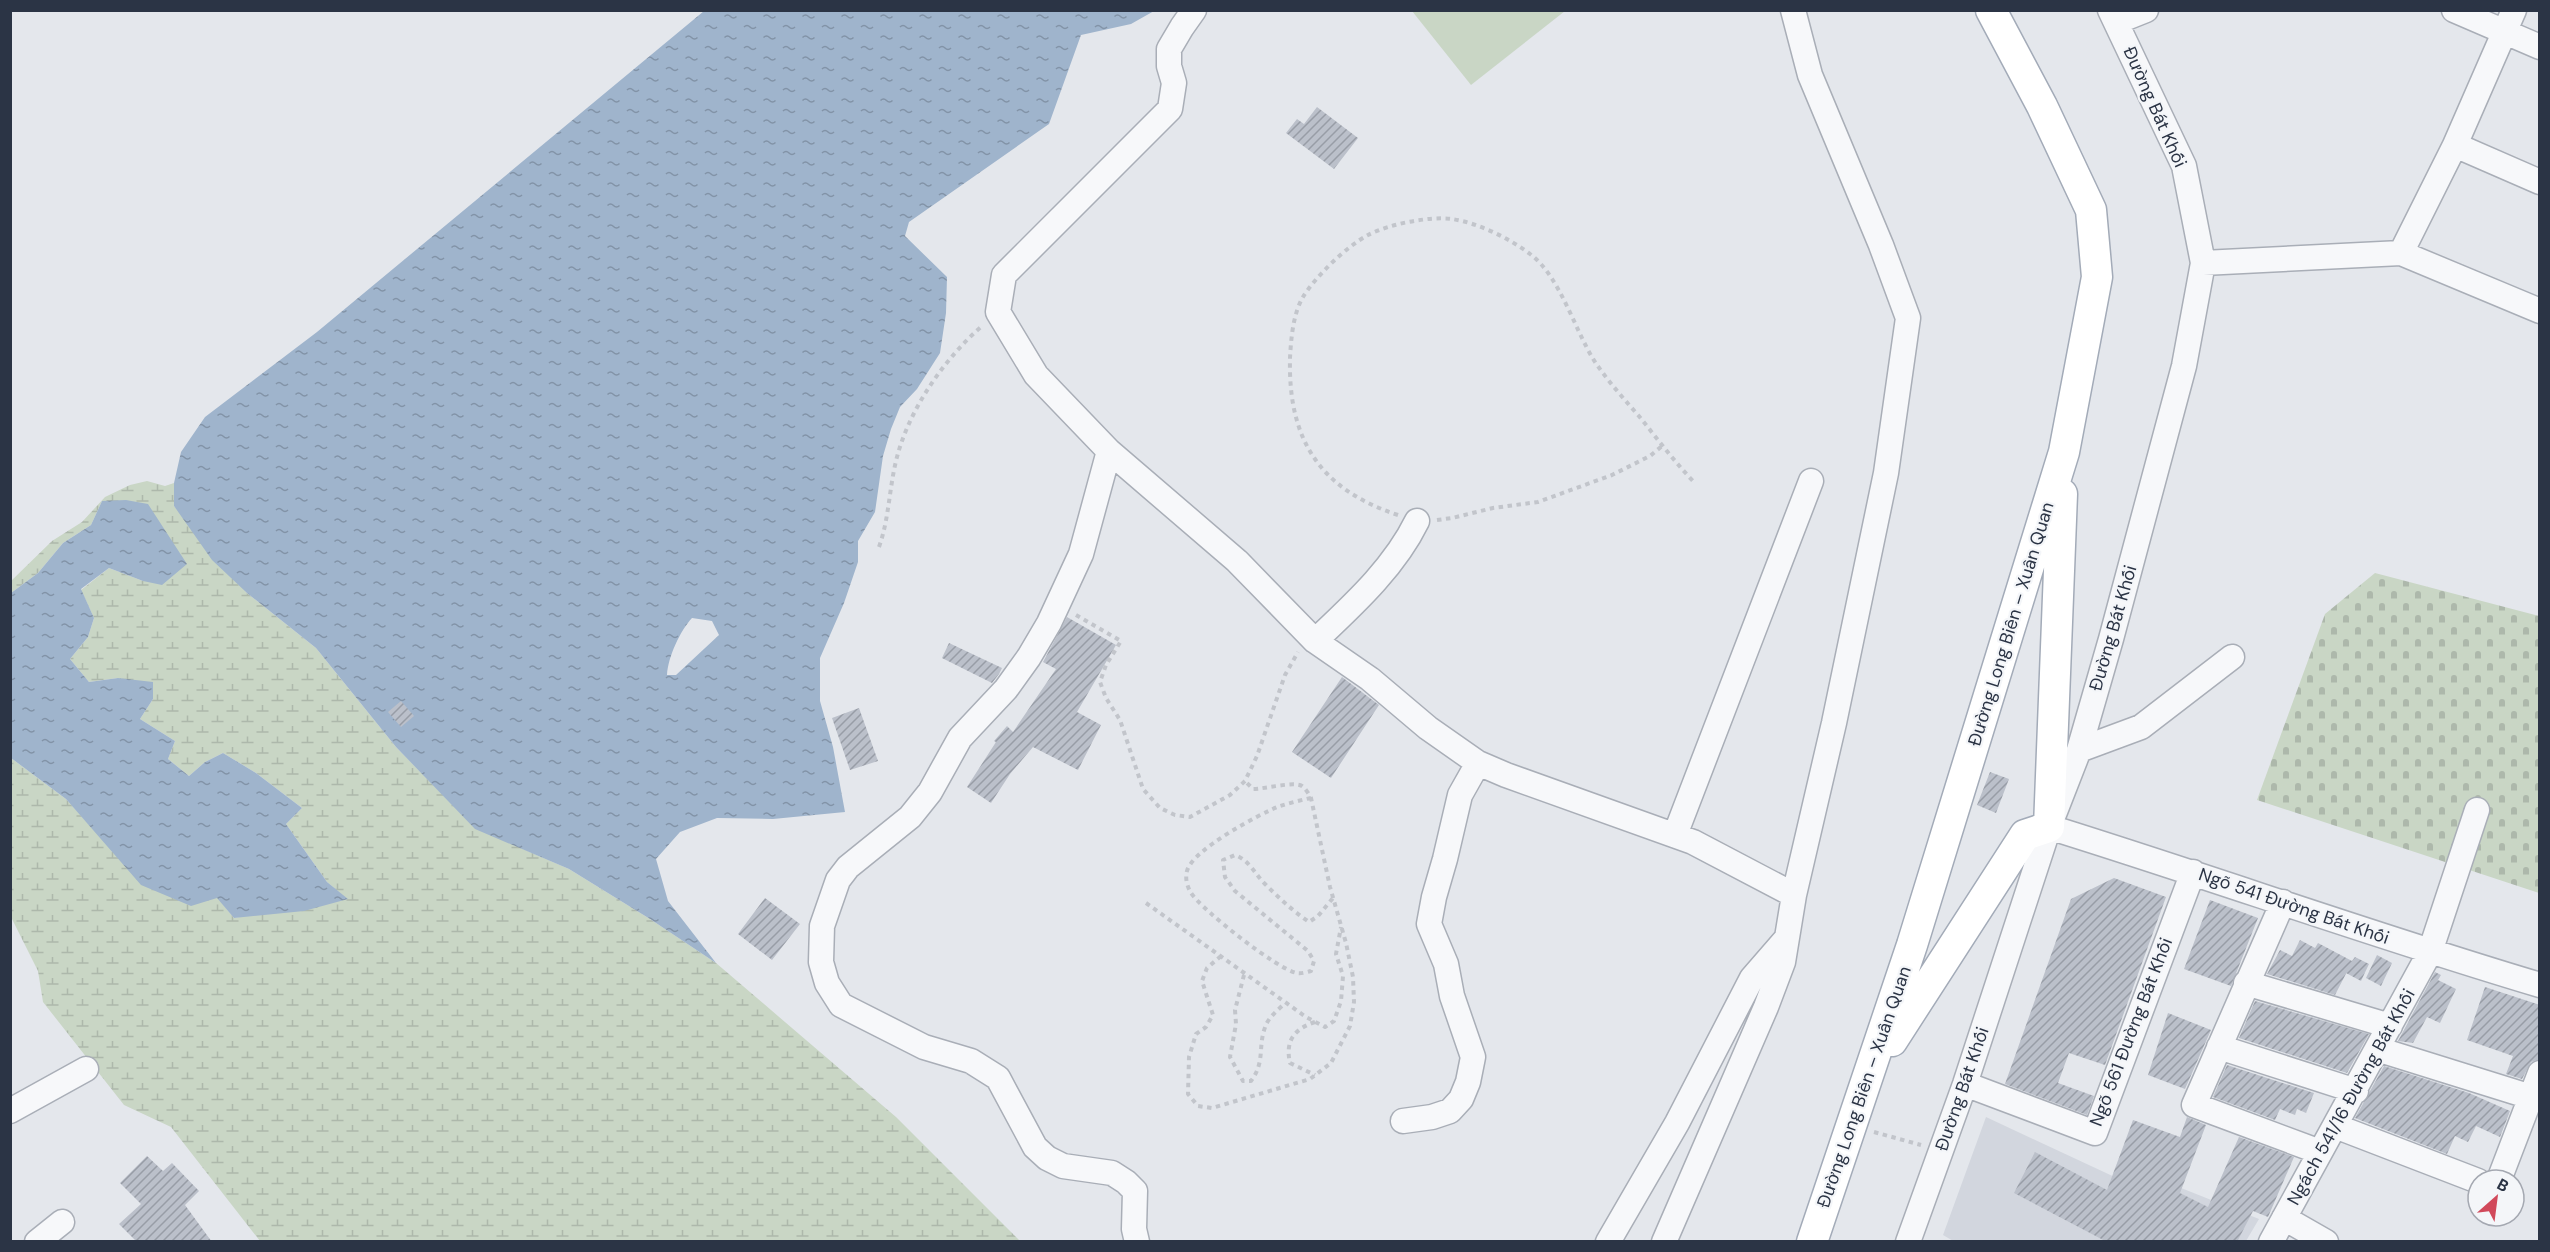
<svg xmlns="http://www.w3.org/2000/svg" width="2550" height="1252" viewBox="0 0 2550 1252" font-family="'DM Sans',sans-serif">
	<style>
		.built { fill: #d2d6de }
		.wetland { fill: url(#wetland-marsh) }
		.cemetery { fill: url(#cemetery-stones) }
		.pitch { fill: #c9d6c5 }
		.water { fill: url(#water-ripples); fill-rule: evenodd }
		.building { fill: url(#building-hatch) }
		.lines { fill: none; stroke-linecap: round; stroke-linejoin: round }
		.minor-casing { stroke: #a9aeb7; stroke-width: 27 }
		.major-casing { stroke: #a3abb8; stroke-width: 33 }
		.path { stroke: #c2c5cb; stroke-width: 4; stroke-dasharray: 4.5 4.5; stroke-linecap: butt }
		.minor { stroke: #f7f8fa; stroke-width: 24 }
		.major { stroke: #fff; stroke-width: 30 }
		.labels { text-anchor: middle; stroke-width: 4.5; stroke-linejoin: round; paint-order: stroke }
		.street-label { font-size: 18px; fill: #2b3445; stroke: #f4f6f9 }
	</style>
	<defs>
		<pattern id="wetland-marsh" width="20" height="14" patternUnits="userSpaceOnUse" patternTransform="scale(1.5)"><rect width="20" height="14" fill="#c9d6c5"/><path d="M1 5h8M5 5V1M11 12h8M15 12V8" fill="none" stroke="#adb8ab"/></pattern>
		<pattern id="cemetery-stones" width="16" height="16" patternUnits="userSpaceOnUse" patternTransform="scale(1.5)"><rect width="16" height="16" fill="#c9d6c5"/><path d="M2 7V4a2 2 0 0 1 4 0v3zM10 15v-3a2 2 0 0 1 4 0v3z" fill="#adb8ab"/></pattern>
		<pattern id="water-ripples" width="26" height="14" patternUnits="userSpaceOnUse" patternTransform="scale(1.5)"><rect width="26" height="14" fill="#9fb4cc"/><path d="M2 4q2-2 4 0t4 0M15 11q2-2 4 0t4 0" fill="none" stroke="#8293a7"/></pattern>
		<pattern id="building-hatch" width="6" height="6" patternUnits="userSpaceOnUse" patternTransform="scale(1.5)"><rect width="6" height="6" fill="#bbc0ca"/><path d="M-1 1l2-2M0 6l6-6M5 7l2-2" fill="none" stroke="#989da6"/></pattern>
	</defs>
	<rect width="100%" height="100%" fill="#e4e7ec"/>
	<path class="built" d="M1986,1117L2134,1186L2166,1182L2259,1219L2246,1241L1955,1242L1943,1235Z"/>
	<path class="wetland" d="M147,481L165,486L174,483V506L247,593L316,648L396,747L475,828L569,869L650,919L716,963L896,1117L1020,1241H260L171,1127L124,1105L43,1002L38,971L11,917V758L66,799L103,840L217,897L234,918L347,899L327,882L286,824L302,808L256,773L223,753L205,762L189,776L168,759L175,741L140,719L153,699L118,678L89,682L70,659L88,637L94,618L81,590L109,568L143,581L102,501L91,525L63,543L38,573L11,593L10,582L52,541L82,522L105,497L130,485Z"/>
	<path class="cemetery" d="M2375,573L2539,616V893L2257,800L2325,614Z"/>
	<path class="pitch" d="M1412,11H1565L1471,85Z"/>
	<path class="water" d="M704,11H1154L1131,24L1081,35L1049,124L909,222L905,236L947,277L946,313L940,353L917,389L900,407L891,429L883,456L875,512L858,541V562L844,603L820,658V701L833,747L845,812L773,819L717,818L680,832L656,859L668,901L716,963L650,919L569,869L475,829L396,747L316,648L247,593L212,560L174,506V483L181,452L205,417L317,332ZM692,618L712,621L719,635L676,675H667C668,657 680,631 692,618Z
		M126,500L148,504L187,564L162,585L143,581L109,568L81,589L94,618L88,637L70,659L89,682L118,678L153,682V699L140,719L175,741L168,759L189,776L205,762L223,753L256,773L302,808L286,824L327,882L348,899L304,911L234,918L217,898L191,906L141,885L66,799L11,758V593L38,573L63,543L91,525L102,501Z"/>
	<path class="building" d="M1317,107L1358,138L1334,169L1286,133L1297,119L1304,124Z
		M1067,617L1116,645L1077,712L1101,725L1078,770L1033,747L1010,774L991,803L967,787L996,742L994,741L1007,726L1013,732L1056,669L1043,662Z
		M949,643L1002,668L999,674L992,683L942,658Z
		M1342,677L1379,705L1331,778L1292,752Z
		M401,701L414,716L401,727L388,712Z
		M859,708L878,761L850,770L832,718Z
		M1990,772L2009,779L1996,813L1977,805Z
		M2114,878L2166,897L2105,1065L2069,1053L2058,1083L2094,1096L2087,1115L2005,1084L2071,899Z
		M765,898L800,924L772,960L738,934Z
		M2210,900L2258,918L2231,986L2184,969Z
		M2300,940L2315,948L2318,943L2352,961L2355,957L2369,964L2361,981L2346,973L2352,962L2335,995L2267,974L2280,950L2292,956Z
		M2377,955L2392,963L2381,986L2366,978Z
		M2435,972L2441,975L2438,980L2456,989L2440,1023L2427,1017L2413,1043L2398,1041Z
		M2485,987L2540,1005V1059L2531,1062L2522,1079L2506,1074L2513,1056L2467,1040Z
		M2255,1001L2369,1034L2347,1073L2239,1038Z
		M2168,1013L2211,1030L2185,1089L2148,1075Z
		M2227,1065L2314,1093L2306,1113L2297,1109L2295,1115L2280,1109L2275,1120L2213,1097Z
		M2384,1066L2469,1093L2510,1111L2500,1137L2476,1126L2468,1142L2455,1136L2447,1154L2355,1118Z
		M2187,1117L2206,1125L2180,1193L2208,1207L2239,1137L2294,1157L2268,1217L2253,1211L2237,1242H2107L2014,1193L2035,1152L2107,1190L2133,1120L2180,1137Z
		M147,1156L163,1171L172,1163L199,1191L185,1205L212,1242H137L119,1224L141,1204L120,1183Z"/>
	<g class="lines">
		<g class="minor-casing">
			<path id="minor" d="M1194,10L1182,27L1169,49V66L1174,83L1170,109L1004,275L998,312L1036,375L1109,451L1237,561L1315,641L1370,679L1428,728L1478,763L1506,775L1693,842L1794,895
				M2454,10L2540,47
				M2116,22L2146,10
				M2455,145L2540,182
				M2401,253L2455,145L2514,10
				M2203,263L2401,253L2540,311
				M1109,451L1081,554L1049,623L1029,657L1006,689L960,738L930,792L910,817L848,867L838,880L822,926L821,962L827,983L841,1005L924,1047L971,1061L998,1078L1035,1147L1047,1158L1063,1166L1112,1173L1126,1182L1135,1191L1134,1229L1137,1242
				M1315,641C1353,605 1394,568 1417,521
				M2079,750L2141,727L2232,657
				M2049,827C2213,878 2375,936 2540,985
				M1675,835L1811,481
				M2283,902L2194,1105L2320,1152
				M2246,983L2390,1026
				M2219,1047L2356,1091
				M2377,1049L2531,1097
				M1965,1084L2095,1133L2193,872
				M10,1111L86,1069
				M1403,1121L1432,1117L1450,1111L1461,1099L1468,1082L1473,1057L1452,996L1446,964L1429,924L1434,897L1445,859L1460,795L1478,763
				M2335,1126L2478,1181
				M2499,1180L2540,1073
				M2284,1218L2326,1242
				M37,1242L62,1222
				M1608,1242L1677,1123L1752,978L1785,940
				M1664,1242L1766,1007L1783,962L1794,895L1834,723L1886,473L1908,318L1881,245L1810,75L1793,10
				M1908,1242L1965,1084L2049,827L2079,750L2111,639L2184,366L2203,263L2184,166L2110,10
				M2271,1242L2430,952L2477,810"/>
		</g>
		<g class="major-casing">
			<path id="major" d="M1892,1041L2025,835L2049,827L2062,494
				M1812,1242L1912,945L2064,452L2097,277L2091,210L2042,106L1991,10"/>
		</g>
		<path class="path" d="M1398,515C1319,489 1288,439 1290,358C1291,339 1293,314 1303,297C1316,276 1347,246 1368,235C1389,224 1430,216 1452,219C1478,223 1509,238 1530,254C1560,276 1575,331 1595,362C1608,381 1623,398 1638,415C1656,437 1673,460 1693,481
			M1437,520L1452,518L1493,508L1538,502L1612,475L1650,456L1662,446
			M879,547C889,519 889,490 896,461C908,411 943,360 982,326
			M1076,615L1121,641L1106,665L1100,682L1106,698L1120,720L1143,789L1160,808L1175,815L1190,817L1230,795L1245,781L1257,756L1285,675L1298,652
			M1311,798C1301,800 1290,803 1280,806C1259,814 1192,850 1187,871C1185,879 1187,886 1191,893C1202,910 1278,970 1297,973C1301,974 1307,972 1311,971L1314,961L1308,951L1235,891L1225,877L1223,860L1235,855C1249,860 1255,874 1265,884C1279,898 1293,911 1309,922L1318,916L1333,898
			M1146,903L1306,1017L1325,1027L1334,1021L1341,1001L1343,976L1336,954L1341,927
			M1221,956L1207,968L1202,981L1213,1015L1206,1027L1196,1034L1189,1057L1188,1094L1198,1106L1212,1108L1310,1079L1331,1063L1350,1026L1354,1002L1353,977L1346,943L1330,887L1311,798C1309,794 1305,788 1302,786C1294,781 1265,789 1253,789L1245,781
			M1244,975L1235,1010L1236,1024L1230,1057L1243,1081H1251C1266,1061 1257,1046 1266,1025C1269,1017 1279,1009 1285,1003
			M1315,1022C1294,1029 1285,1041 1290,1063L1315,1075
			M1874,1132L1921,1145"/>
		<use href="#minor" class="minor"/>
		<use href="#major" class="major"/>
	</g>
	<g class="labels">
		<g class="street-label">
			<text transform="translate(2155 107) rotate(66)" y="6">Đường Bát Khối</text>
			<text transform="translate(2011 624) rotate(-73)" y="6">Đường Long Biên – Xuân Quan</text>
			<text transform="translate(2113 628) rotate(-74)" y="6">Đường Bát Khối</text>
			<text transform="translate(2294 906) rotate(19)" y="6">Ngõ 541 Đường Bát Khối</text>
			<text transform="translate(2131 1032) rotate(-69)" y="6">Ngõ 561 Đường Bát Khối</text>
			<text transform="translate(1864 1087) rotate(-71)" y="6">Đường Long Biên – Xuân Quan</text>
			<text transform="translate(1962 1089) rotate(-71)" y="6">Đường Bát Khối</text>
			<text transform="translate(2351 1097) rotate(-61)" y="6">Ngách 541/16 Đường Bát Khối</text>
		</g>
	</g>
	<rect width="2550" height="1252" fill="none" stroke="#2b3445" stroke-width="24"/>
	<g transform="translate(2496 1198) rotate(28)"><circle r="28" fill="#f4f6f9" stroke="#a4a8b1" stroke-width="1.5"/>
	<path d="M0-4.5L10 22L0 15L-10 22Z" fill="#d1495b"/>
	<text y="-9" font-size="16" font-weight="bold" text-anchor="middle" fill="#2b3445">B</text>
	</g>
</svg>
